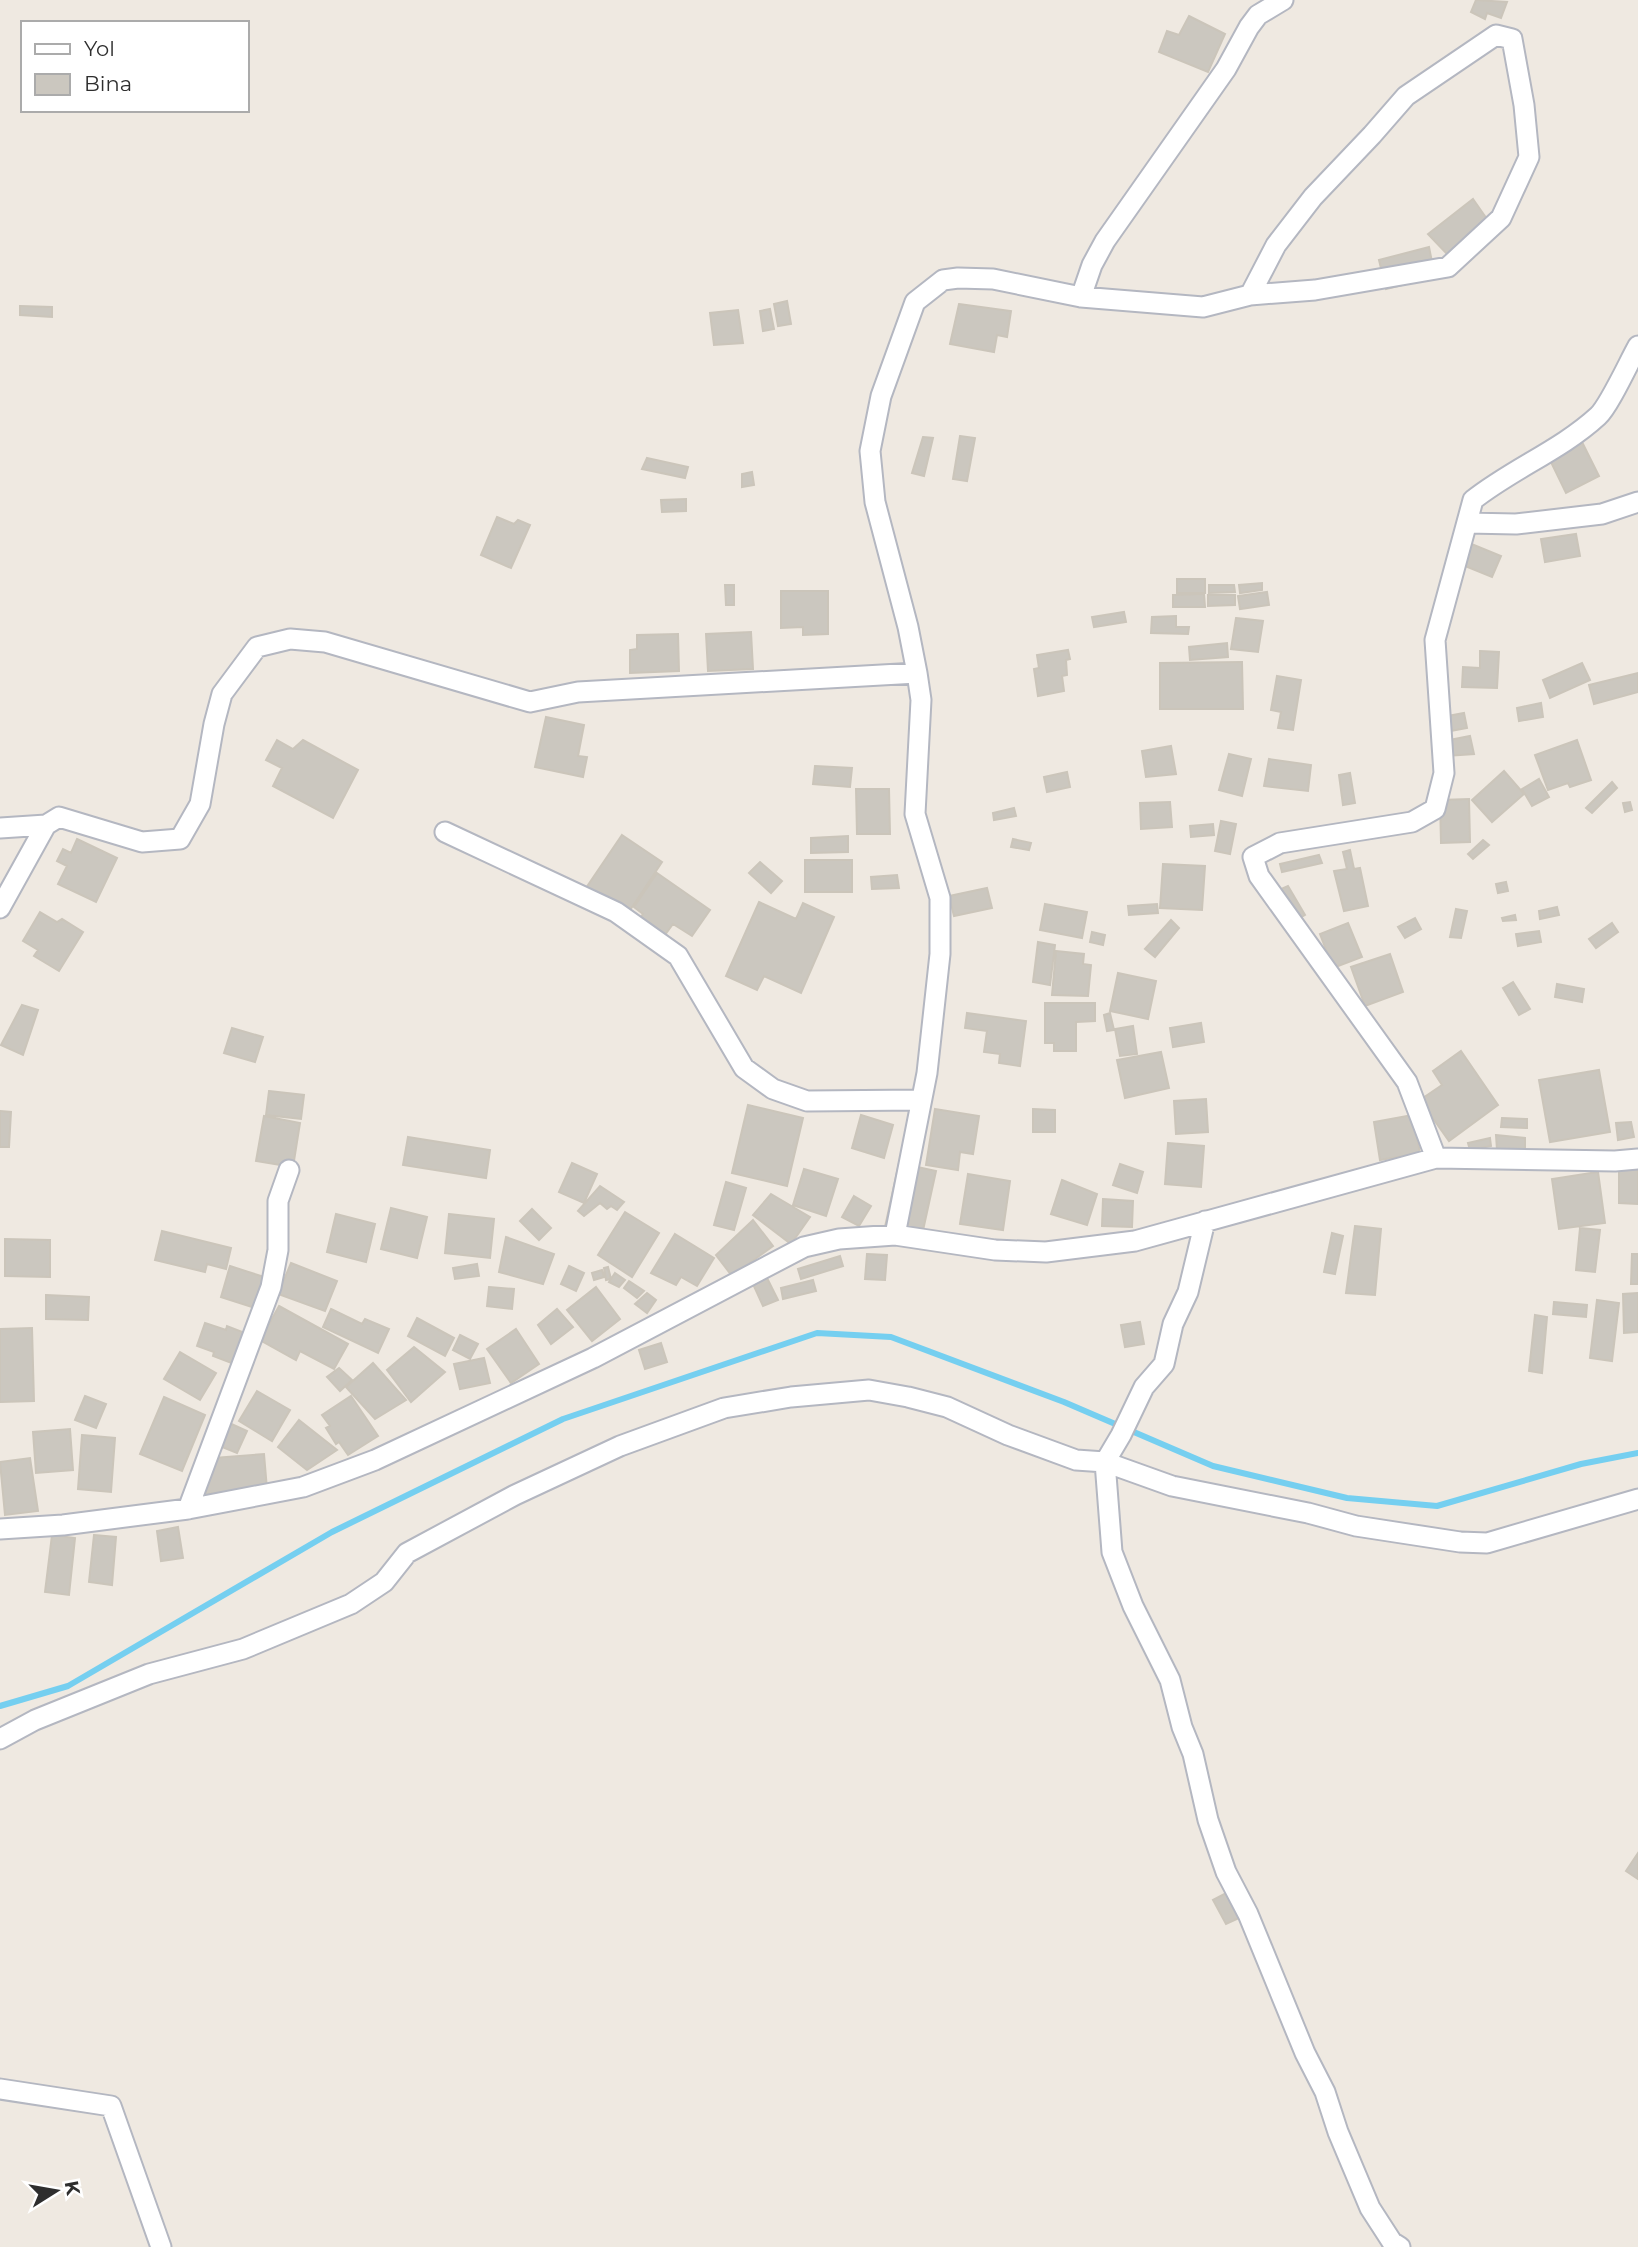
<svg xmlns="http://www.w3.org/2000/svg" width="1638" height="2247" viewBox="0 0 1638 2247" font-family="Montserrat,sans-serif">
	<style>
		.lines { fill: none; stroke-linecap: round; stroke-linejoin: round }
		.stream { stroke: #75cff0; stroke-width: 6 }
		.building { fill: #cbc7bf; stroke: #cbc5ba; stroke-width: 2 }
		.minor-casing { stroke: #b4b7c1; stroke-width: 23 }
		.minor { stroke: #fff; stroke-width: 19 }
	</style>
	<rect width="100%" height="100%" fill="#efe9e1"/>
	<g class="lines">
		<path class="stream" d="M0,1706L68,1686L332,1532L563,1419L817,1333L891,1337L1064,1402L1213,1466L1347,1498L1437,1506L1581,1464L1638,1453"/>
	</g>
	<path class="building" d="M1476,0L1507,2L1501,18L1487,13L1485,19L1471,12Z
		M1189,16L1225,34L1208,72L1159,52L1167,31L1179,35Z
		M1473,199L1487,219L1448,255L1428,234Z
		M1429,247L1435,277L1386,289L1379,260Z
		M787,301L791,324L778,326L774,304Z
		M959,304L1011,311L1007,337L997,335L994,352L950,344Z
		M20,306L52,307V317L20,315Z
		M770,309L774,329L763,331L760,311Z
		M738,310L743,343L714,345L710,313Z
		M960,436L975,438L967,481L953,479Z
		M923,437L933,438L924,476L912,473Z
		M1582,442L1599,476L1566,493L1549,458Z
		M647,458L688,467L685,478L642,469Z
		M752,472L754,485L742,487V474Z
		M686,499V511L662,512L661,500Z
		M497,517L514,524L518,520L530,525L511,568L481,555Z
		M1576,534L1580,556L1545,562L1541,539Z
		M1469,543L1501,556L1492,577L1460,564Z
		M1177,579H1205V593H1177Z
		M1262,583V590L1240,593L1239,585Z
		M725,585H734V605H726Z
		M1209,585H1234L1235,592L1209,593Z
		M781,591H828V634L803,635V627L781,628Z
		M1267,592L1269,605L1240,609L1238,596Z
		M1204,594L1205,607H1173V595Z
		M1208,595H1235V605L1208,606Z
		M1124,612L1126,622L1094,627L1092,617Z
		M1176,616V627H1189L1188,634L1151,633L1152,617Z
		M1236,618L1263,621L1258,652L1231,649Z
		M751,632L753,669L708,671L706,634Z
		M678,634L679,671L630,673V650L637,649V635Z
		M1227,643L1228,657L1190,660L1189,647Z
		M1068,650L1070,659L1066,660L1067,675L1062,676L1064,691L1038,696L1034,669L1039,668L1037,655Z
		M1480,651L1499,652L1497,688L1462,687L1463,667L1480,668Z
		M1242,662L1243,709H1160V663Z
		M1582,663L1590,680L1550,698L1543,680Z
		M1638,673V692L1594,704L1589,685Z
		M1277,676L1301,680L1293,730L1278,728L1281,712L1271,710Z
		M1541,703L1543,717L1519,721L1517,708Z
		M1464,713L1467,728L1445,732L1442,717Z
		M546,717L584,725L578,756L587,757L583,777L535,767Z
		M1470,736L1474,754L1446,756L1444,741Z
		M277,740L293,749L303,740L358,770L333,818L273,786L282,768L266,760Z
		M1577,740L1591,780L1570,787L1568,783L1548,790L1535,755Z
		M1171,746L1176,774L1146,777L1142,751Z
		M1229,754L1251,759L1242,796L1219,790Z
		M1269,759L1311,765L1308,791L1264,786Z
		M815,766L852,768L850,787L813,784Z
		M1504,771L1524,794L1492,822L1472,800Z
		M1067,772L1070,787L1047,792L1044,777Z
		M1350,773L1355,803L1343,805L1339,775Z
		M1539,779L1549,797L1532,806L1522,789Z
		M1612,782L1617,788L1592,813L1586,808Z
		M856,789H889L890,834H857Z
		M1469,799L1470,842L1441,843L1440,800Z
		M1170,802L1172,827L1141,829L1140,803Z
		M1630,802L1632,810L1625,812L1623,803Z
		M1014,808L1016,816L994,820L993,813Z
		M1221,821L1236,824L1230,854L1215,851Z
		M1213,824L1214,835L1191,837L1190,826Z
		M622,835L662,862L626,916L586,888Z
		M848,836V852L811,853V838Z
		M77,839L117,858L96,902L58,884L67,866L57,861L63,849L71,853Z
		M1013,839L1031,843L1029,850L1011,847Z
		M1483,840L1489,845L1473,859L1468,854Z
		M1350,850L1354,869L1360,868L1368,906L1344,911L1334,871L1347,869L1343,852Z
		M1319,855L1322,863L1282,872L1280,864Z
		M805,860H852V892H805Z
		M760,862L782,881L771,893L749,873Z
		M1163,864L1205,866L1202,910L1160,908Z
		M657,873L710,910L692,936L673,924L662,939L637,922L643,914L634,907Z
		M897,875L899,888L872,889L871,877Z
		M1506,882L1508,891L1498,893L1496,884Z
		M1288,886L1305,915L1298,919L1279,890Z
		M987,888L992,908L954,916L949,896Z
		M759,902L796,919L803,903L834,917L801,993L764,976L757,990L726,976Z
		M1045,904L1087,912L1082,938L1040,930Z
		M1157,904L1158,913L1129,915L1128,906Z
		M1557,907L1559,915L1540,919L1539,911Z
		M1456,909L1467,911L1461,938L1450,937Z
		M40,912L57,922L62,919L83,932L59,971L34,956L38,950L23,941Z
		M1515,915L1516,920L1503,921L1502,918Z
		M1415,918L1421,929L1405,938L1398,927Z
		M1171,920L1179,928L1155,957L1145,949Z
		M1348,923L1362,957L1333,968L1320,934Z
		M1612,923L1618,932L1596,948L1589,939Z
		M1539,931L1541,942L1518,946L1516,934Z
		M1092,932L1105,935L1103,945L1090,942Z
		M1038,942L1055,945L1050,985L1033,982Z
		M1056,951L1084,954L1083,964L1091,965L1088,996L1052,995Z
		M1390,954L1403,992L1365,1006L1351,967Z
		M1118,973L1156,981L1148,1019L1110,1011Z
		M1513,982L1530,1009L1519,1015L1503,988Z
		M1557,984L1584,989L1582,1002L1555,997Z
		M1045,1003H1095V1021L1076,1022V1051H1054V1043H1045Z
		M22,1005L38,1010L23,1055L1,1045Z
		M967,1013L1026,1021L1020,1066L999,1063L1000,1054L984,1052L987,1031L965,1028Z
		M1110,1013L1114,1030L1107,1031L1104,1015Z
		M1201,1023L1204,1042L1173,1047L1170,1028Z
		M1133,1026L1137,1054L1120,1056L1115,1029Z
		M232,1028L263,1037L255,1062L224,1053Z
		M1461,1051L1498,1105L1449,1141L1420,1100L1442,1085L1433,1071Z
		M1161,1052L1169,1088L1125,1098L1117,1060Z
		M1599,1070L1610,1132L1550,1142L1539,1080Z
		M269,1091L304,1095L301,1119L266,1115Z
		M1206,1099L1208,1132L1176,1134L1174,1101Z
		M748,1105L803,1118L787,1186L732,1173Z
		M935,1109L979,1116L973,1154L960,1152L958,1170L926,1165Z
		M1033,1109L1055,1110V1132H1033Z
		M0,1111L11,1112L9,1147H0Z
		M861,1115L893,1125L884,1158L852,1148Z
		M1413,1115L1420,1153L1380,1160L1374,1122Z
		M264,1116L300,1123L293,1167L256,1161Z
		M1502,1118L1527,1119V1128L1501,1127Z
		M1631,1122L1634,1137L1618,1140L1616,1123Z
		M1496,1135L1525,1138V1149L1497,1150Z
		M408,1137L490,1150L486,1178L403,1165Z
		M1490,1138L1491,1146L1470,1150L1468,1143Z
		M1168,1143L1204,1146L1201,1187L1165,1184Z
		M572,1163L597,1174L584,1203L559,1192Z
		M899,1163L936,1171L922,1235L885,1227Z
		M1120,1164L1143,1172L1137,1193L1113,1185Z
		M1619,1168H1638V1204L1619,1203Z
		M804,1169L838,1179L826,1216L793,1205Z
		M1598,1172L1605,1223L1559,1229L1552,1179Z
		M968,1174L1010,1181L1003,1230L960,1224Z
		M1062,1180L1097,1194L1087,1225L1051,1214Z
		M726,1182L746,1188L734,1230L714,1225Z
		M600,1186L624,1202L617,1210L611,1206L607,1209L600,1203L584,1216L578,1211Z
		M771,1194L810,1217L791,1244L753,1215Z
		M854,1196L871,1206L859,1226L842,1217Z
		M1103,1199L1133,1201L1132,1227L1102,1226Z
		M391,1208L427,1217L417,1258L381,1249Z
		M532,1209L551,1228L539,1240L520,1221Z
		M625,1212L659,1233L632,1277L598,1255Z
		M336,1214L375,1224L366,1262L327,1252Z
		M449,1214L494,1219L490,1258L445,1253Z
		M753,1220L773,1246L732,1276L716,1255Z
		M1355,1226L1381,1229L1375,1295L1346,1293Z
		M1580,1228L1600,1230L1595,1272L1576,1270Z
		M162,1231L231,1248L226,1269L207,1264L205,1272L155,1260Z
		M1332,1233L1343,1236L1335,1274L1324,1272Z
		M675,1234L714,1258L697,1286L681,1277L676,1285L651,1273Z
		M506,1237L554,1254L543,1284L499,1272Z
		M5,1239L50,1240V1277L5,1276Z
		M867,1254L887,1255L885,1280L865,1279Z
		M1632,1254H1638V1284H1631Z
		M840,1256L843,1266L801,1279L798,1269Z
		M291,1263L337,1281L325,1311L278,1294Z
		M477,1264L479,1276L455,1279L453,1268Z
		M230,1266L264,1277L255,1308L221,1297Z
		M569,1266L584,1273L576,1291L561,1284Z
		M608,1267L611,1279L606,1280L604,1268Z
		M602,1270L604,1277L594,1280L592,1273Z
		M615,1273L625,1280L619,1287L609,1282Z
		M767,1278L778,1300L763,1306L753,1284Z
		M813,1280L816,1291L783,1299L781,1288Z
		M629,1281L644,1291L637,1298L624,1288Z
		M489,1287L514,1289L512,1309L487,1306Z
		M596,1287L620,1319L592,1341L567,1310Z
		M647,1293L656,1300L647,1313L635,1304Z
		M1638,1293V1332L1624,1333L1623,1294Z
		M46,1295L89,1297L88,1320L46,1319Z
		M1597,1300L1619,1303L1612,1361L1590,1358Z
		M1554,1302L1587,1305L1586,1317L1553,1314Z
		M279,1306L348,1344L334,1369L300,1351L296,1360L260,1340Z
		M331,1309L362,1324L365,1319L389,1329L378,1353L323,1327Z
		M557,1309L573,1327L551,1344L538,1325Z
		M1535,1315L1547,1317L1542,1373L1529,1371Z
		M417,1318L454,1338L445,1356L408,1336Z
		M1140,1322L1144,1344L1125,1347L1121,1325Z
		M205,1323L226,1330L227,1326L245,1333L234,1364L213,1356L214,1352L197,1346Z
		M32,1328L34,1401L0,1402V1329Z
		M516,1329L539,1364L511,1383L487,1349Z
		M460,1335L478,1344L470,1359L453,1350Z
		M661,1343L667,1362L645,1369L639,1350Z
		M414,1347L445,1372L411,1402L387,1370Z
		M180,1352L216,1373L200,1400L164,1379Z
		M484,1358L490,1383L460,1389L454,1364Z
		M373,1363L406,1400L375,1419L346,1387Z
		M339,1368L352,1380L340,1391L327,1377Z
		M257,1391L290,1410L272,1441L239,1421Z
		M85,1396L106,1404L96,1428L75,1420Z
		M351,1396L378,1436L348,1455L339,1442L336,1444L326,1428L330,1426L322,1415Z
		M164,1397L205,1415L182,1471L140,1454Z
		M299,1420L337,1450L307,1470L278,1447Z
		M227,1422L247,1431L237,1453L217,1445Z
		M70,1429L73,1470L36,1473L33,1432Z
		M82,1435L115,1438L111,1492L78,1489Z
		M264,1454L267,1489L206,1494L205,1479L214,1458Z
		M30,1458L38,1511L5,1515L0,1462Z
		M178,1527L183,1558L161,1561L157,1531Z
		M52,1535L75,1538L69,1595L45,1592Z
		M94,1535L116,1537L112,1585L89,1582Z
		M1638,1853V1879L1626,1871Z
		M1226,1893L1239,1918L1226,1924L1213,1900Z"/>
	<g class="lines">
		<g class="minor-casing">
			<path id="minor" d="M1081,297L1092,265L1105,241L1226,69L1249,27L1258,15L1283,0
				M1467,523L1516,524L1602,514L1638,502
				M0,828L46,825
				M445,832L616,912L678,956L744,1068L773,1089L807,1101L921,1100
				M0,908L46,825L59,817L142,842L180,839L200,804L214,724L222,694L257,647L290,639L325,642L530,702L578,692L917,673
				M1436,1158L1407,1082L1259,876L1253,857L1280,843L1412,822L1435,809L1444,773L1435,640L1473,500C1512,469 1561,450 1598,416C1609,406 1629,362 1638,346
				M1205,1221L1188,1292L1173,1324L1164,1364L1144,1387L1121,1435L1105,1462L1112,1552L1133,1606L1170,1680L1182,1727L1193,1754L1208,1820L1226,1872L1248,1914L1305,2053L1325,2092L1338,2132L1370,2208L1392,2242L1400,2247
				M895,1235L927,1073L940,954V898L915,814L921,700L917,673L908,627L875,502L870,451L881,396L915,302L943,280L958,278L993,279L1081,297L1203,307L1250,295L1315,290L1448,267L1501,218L1529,157L1524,105L1512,39L1496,35L1406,96L1372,135L1313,197L1276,245L1250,295
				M188,1509L271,1287L278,1250V1201L289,1170
				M0,1529L63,1525L188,1509L303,1487L375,1460L593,1358L804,1247L839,1239L895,1235L995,1250L1046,1252L1135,1241L1436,1158L1615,1161L1638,1159
				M0,1739L35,1720L149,1674L243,1649L351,1604L384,1582L407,1553L515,1495L620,1446L724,1408L791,1397L869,1390L908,1397L947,1407L1008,1435L1076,1460L1105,1462L1172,1486L1308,1513L1356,1526L1460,1542L1487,1543L1638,1499
				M0,2089L111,2106L161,2247"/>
		</g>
		<use href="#minor" class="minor"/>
	</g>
	<rect x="21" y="21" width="228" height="91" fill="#ffffff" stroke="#ababab" stroke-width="2"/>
	<rect x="35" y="44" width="35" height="10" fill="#ffffff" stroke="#ababab" stroke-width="2"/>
	<text x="84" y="56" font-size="21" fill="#2e2e2e">Yol</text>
	<rect x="35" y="74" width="35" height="21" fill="#cbc7bf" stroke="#ababab" stroke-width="2"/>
	<text x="84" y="91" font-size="21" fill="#2e2e2e">Bina</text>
	<g transform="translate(56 2191) rotate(79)" stroke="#ffffff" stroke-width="5" paint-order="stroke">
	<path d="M0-5L12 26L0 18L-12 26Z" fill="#2e2e2e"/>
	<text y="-10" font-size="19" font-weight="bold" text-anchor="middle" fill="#2e2e2e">K</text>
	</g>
</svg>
